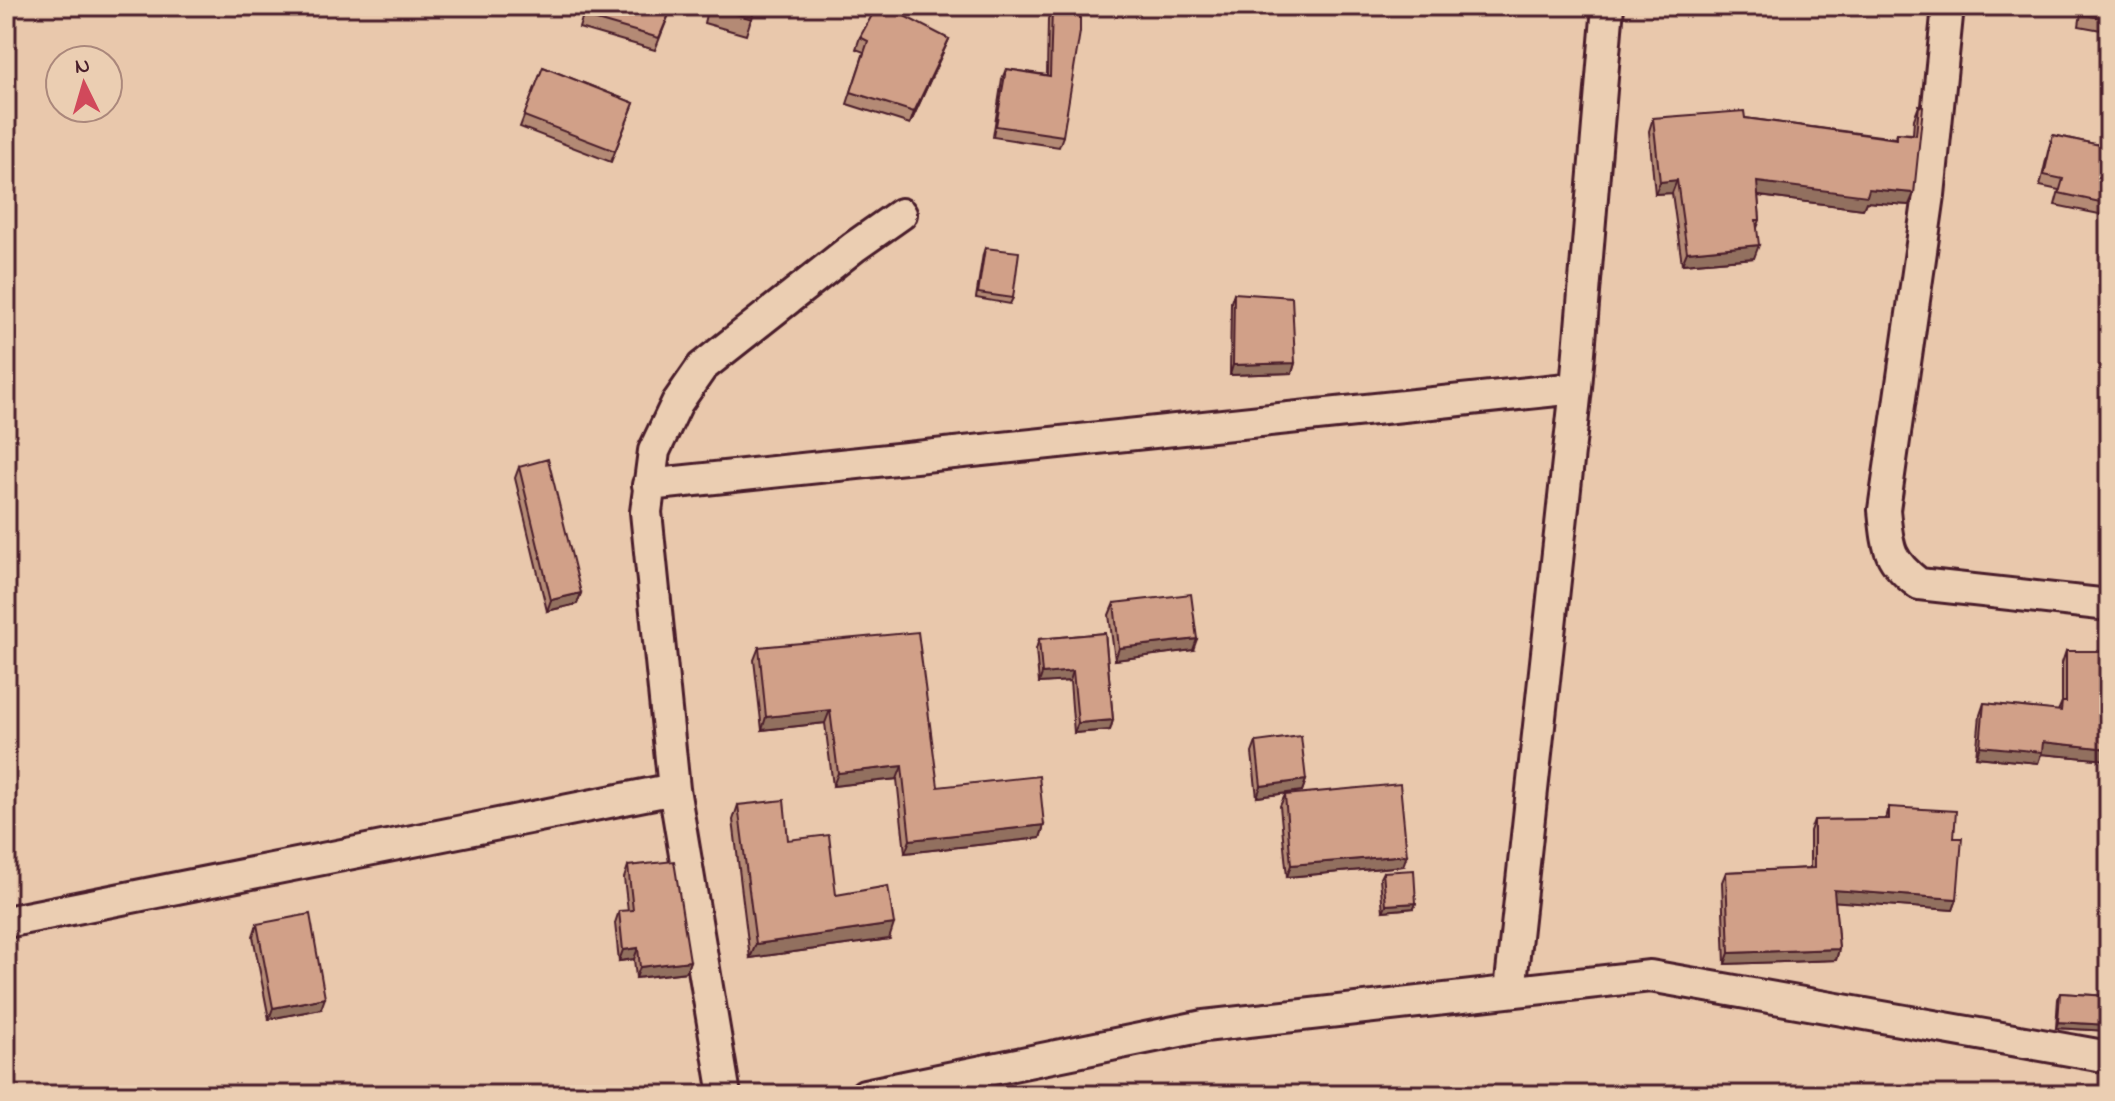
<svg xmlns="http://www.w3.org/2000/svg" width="2115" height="1101" viewBox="0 0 2115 1101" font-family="'Indie Flower',sans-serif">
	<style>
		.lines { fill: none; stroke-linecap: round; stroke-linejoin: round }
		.minor-casing { stroke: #4a1f2b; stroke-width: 36 }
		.minor { stroke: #ebceb2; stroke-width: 30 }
		.wall { fill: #b48a75; stroke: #4a1f2b; stroke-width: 2 }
		.shaded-wall { fill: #92705f; stroke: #4a1f2b; stroke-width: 2 }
		.building { fill: #d1a088; stroke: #4a1f2b; stroke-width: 2 }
	</style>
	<rect width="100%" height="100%" fill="#e9c8ac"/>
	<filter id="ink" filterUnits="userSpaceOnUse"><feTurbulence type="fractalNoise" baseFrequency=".0125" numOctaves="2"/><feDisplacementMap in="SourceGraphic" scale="16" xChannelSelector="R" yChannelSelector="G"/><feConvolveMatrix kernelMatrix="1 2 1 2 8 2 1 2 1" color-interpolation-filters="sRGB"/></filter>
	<g filter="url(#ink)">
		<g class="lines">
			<g class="minor-casing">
				<path id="minor" d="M1948,6L1929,195L1884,510C1888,549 1888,560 1919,584L2109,605
					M648,485L1576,388
					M6,922L674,789
					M1510,991L1576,388L1608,6
					M725,1095L674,789L646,512L654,451L677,403L702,367L854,247L901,214
					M865,1095L1204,1026L1650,976L2109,1057"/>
			</g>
			<use href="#minor" class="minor"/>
		</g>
		<path class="wall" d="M586,6H668L672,7L655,50L579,28Z
			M708,6H755L746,35L704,23Z
			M2082,6H2109V26L2107,31L2079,26Z
			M1052,9L1063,136L1059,147L993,137L1002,79L1006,69L1047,75L1048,19Z
			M860,37L949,39L910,124L847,104L864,52L856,49Z
			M543,67L634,103L611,162L520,127Z
			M1919,106L1914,193L1909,205L1866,202L1863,209L1758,196L1760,220L1757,228L1754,258L1682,264L1672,193L1655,194L1649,131L1653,118H1745L1895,138L1897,133L1913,134L1914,119Z
			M2053,135L2109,147V216L2055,205L2059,190L2040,186L2049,147Z
			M985,248L1013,298L1010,304L976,298L983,254Z
			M1234,293L1295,363L1292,373L1230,375L1231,302Z
			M519,467L581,593L577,604L547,611L515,478Z
			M1114,603L1193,650L1115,660L1109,615Z
			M1105,633L1113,720L1110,730L1074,733L1070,681L1039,683L1036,649L1039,639Z
			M759,647L938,787L1044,825L1040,838L905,853L897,779L833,786L825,723L762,730L754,660Z
			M2066,651L2106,706L2108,760L2041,754L2038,763L1976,757L1980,715L1984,703L2058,711L2062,702V663Z
			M1256,742L1306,780L1302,791L1257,797L1252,753Z
			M1285,795L1403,866L1287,877L1280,806Z
			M738,805L788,840L836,895L889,939L750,958L733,820Z
			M1889,807L1954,838L1957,899L1953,910L1835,901L1839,949L1836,960L1725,964L1722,882L1726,872L1810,868V831L1814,820L1886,819Z
			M628,866L690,961L686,972L636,978L634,959L619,961L615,923L619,911H628L624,878Z
			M1383,872L1416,903L1414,908L1383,911L1380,878Z
			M257,924L321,1009L269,1019L253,936Z
			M2060,993L2109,996V1031L2056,1028L2058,999Z"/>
		<path class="shaded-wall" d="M949,39L944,50L910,124L914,112Z
			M1677,180L1672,193L1655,194L1660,182Z
			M1757,182L1869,189L1914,193L1909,205L1866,202L1863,209L1752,195Z
			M1759,245L1754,258L1682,264L1687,252Z
			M1295,363L1292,373L1230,375L1233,365Z
			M581,593L577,604L547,611L551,600Z
			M1197,639L1193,650L1115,660L1119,648Z
			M1073,671L1070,681L1039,683L1042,674Z
			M830,710L825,723L762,730L766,717Z
			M1113,720L1110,730L1074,733L1078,723Z
			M2043,742L2109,749V757L2108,760L2041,754L2038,763L1976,757L1980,746Z
			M902,766L897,779L833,786L838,773Z
			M1306,780L1302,791L1257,797L1261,786Z
			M1044,825L1040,838L905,853L910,840Z
			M1407,855L1403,866L1287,877L1291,865Z
			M1834,890L1957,899L1953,910L1830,901Z
			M1416,903L1414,908L1383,911L1386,905Z
			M894,924L889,939L750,958L756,944Z
			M638,948L634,959L619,961L623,950Z
			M1839,949L1836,960L1725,964L1729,953Z
			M690,961L686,972L636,978L640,967Z
			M325,998L321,1009L269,1019L273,1008Z
			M2058,1022L2109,1025V1031L2056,1028Z"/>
		<path class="building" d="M586,6H668L672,7L659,38L583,16Z
			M710,6H755L752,19Z
			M877,6H885L949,39L914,112L851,92L868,41L860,37Z
			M2085,6H2109V19L2083,15Z
			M1052,9H1080V32L1063,136L996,126L1006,69L1050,76Z
			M543,67L634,103L615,151L524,116Z
			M1919,106L1923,107L1914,193L1869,189L1867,196L1757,182L1760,220H1756L1759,245L1687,252L1677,180L1660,182L1653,118L1744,111L1745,118L1897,139V133L1916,135Z
			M2053,135L2109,147V204L2059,193L2063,179L2044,175Z
			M985,248L1019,252L1013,298L978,293Z
			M1234,293L1292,297L1295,363L1233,365Z
			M548,459L581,593L551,600L519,467Z
			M1191,594L1197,639L1119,648L1114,603Z
			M918,632L938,787L1039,776L1044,825L910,840L902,766L838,773L830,710L766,717L759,647Z
			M1105,633L1113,720L1078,723L1073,671L1042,674L1039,639Z
			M2066,651H2106V706H2109V749L2043,742L2042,752L1980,746L1984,703L2061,711L2062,702H2066Z
			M1301,736L1306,780L1261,786L1256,742Z
			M1400,784L1407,855L1291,865L1285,795Z
			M784,800L788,840L829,835L836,895L888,886L894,924L756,944L738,805Z
			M1889,807L1956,811L1954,838H1962L1957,899L1834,890L1839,949L1729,953L1726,872L1814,868V820L1889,819Z
			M674,861L690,961L640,967L638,948L623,950L619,911L633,910L628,866Z
			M1414,870L1416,903L1386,905L1383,872Z
			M310,914L325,998L273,1008L257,924Z
			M2060,993L2109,996V1025L2058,1022Z"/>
	</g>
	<rect width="2115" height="1101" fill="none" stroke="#ebceb2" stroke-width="32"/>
	<rect x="16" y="16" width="2083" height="1069" fill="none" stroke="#4a1f2b" stroke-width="3" filter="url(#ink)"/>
	<g transform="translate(84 84) rotate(355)"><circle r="38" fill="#ebceb2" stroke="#ab887c" stroke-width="2"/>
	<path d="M0-6L14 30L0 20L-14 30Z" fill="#d1495b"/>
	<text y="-12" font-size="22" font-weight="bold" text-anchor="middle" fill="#4a1f2b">N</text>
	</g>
</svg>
